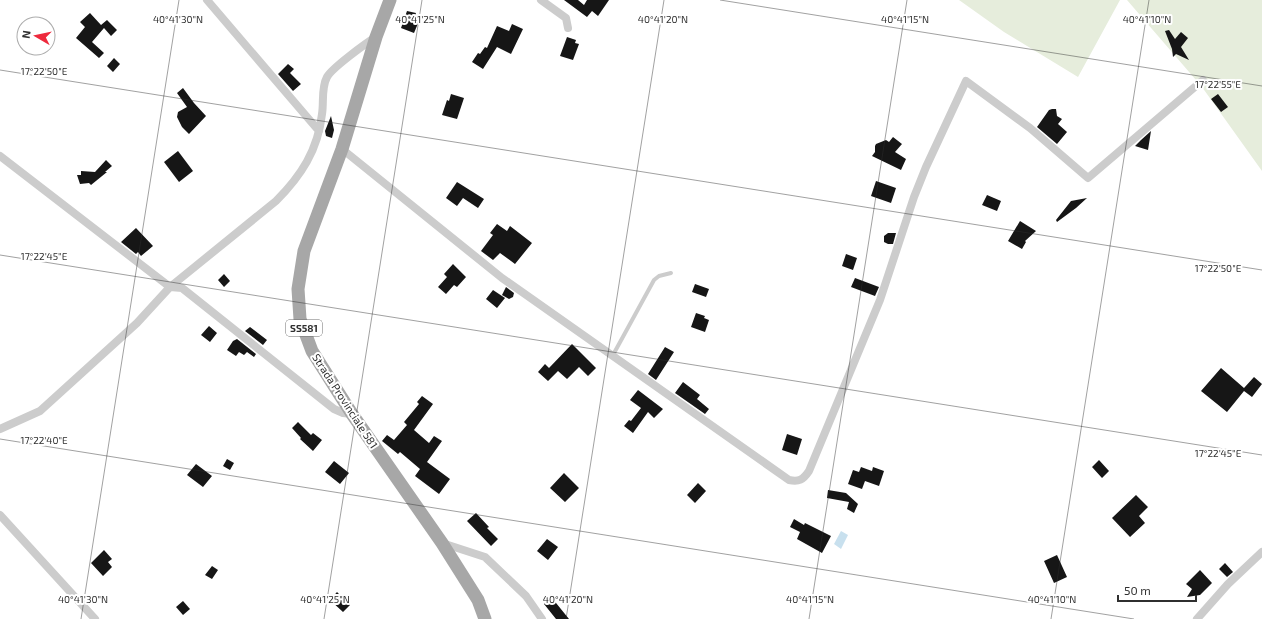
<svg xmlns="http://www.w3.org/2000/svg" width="1262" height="619" viewBox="0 0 1262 619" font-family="'Exo 2',sans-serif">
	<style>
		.green { fill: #e6eddc }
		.water { fill: #c8e0ee }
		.building { fill: #161616 }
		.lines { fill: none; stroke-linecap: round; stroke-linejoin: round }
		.lane { stroke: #ccc; stroke-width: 4 }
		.street { stroke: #ccc; stroke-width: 8 }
		.primary { stroke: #a7a7a7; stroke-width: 13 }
		.ticks { fill: none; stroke: #2f2f2f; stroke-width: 1; stroke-opacity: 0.45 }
		.labels { text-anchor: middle; stroke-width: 4; stroke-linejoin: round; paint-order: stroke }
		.shield { fill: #fff; stroke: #6d6d6d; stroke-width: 1 }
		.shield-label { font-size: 10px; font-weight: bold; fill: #2f2f2f }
		.street-label { font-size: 11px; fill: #2f2f2f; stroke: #fff }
		.ticks-label { font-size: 10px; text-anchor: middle; fill: #2f2f2f; stroke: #fff; stroke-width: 4; stroke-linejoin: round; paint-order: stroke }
	</style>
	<rect width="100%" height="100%" fill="#fff"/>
	<path class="green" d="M959,0H1120L1078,77L1004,32Z
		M1127,0H1262V171L1202,87Z"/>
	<path class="water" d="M841,531L848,535L841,549L834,544Z"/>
	<path class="building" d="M564,0H578L584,5L587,0H609L598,16L592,11L587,17Z
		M407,11L416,13L414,19L419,21L414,33L401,28Z
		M90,13L101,25L107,20L117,30L111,36L104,28L92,42L104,53L99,58L76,38L85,27L80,22Z
		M512,24L523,29L511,54L497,47L483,69L472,62L478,53L480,54L485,47L487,48L497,26L509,31Z
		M1169,30L1175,39L1181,32L1188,38L1181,47L1189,60L1176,54L1173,57L1172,49L1165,31Z
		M567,37L576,40L575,43L579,44L573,60L560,56Z
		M114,58L120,64L113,72L107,66Z
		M288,64L294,69L290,73L301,84L293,91L278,74Z
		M183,88L194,103L206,116L189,134L182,127L177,117L178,112L187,107L177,93Z
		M451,94L464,98L457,119L442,115L447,100L449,101Z
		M1218,94L1228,107L1221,112L1211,99Z
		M1052,109H1056L1057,116L1062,119L1058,124L1067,132L1057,144L1037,127L1049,110Z
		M331,116L334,130L332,138L326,136L325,131Z
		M1151,131L1148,150L1135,146L1141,140Z
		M893,137L902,144L895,152L906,159L901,170L872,156L875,152V146L876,144L886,140L889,142Z
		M178,151L193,171L179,182L164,162Z
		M106,160L112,166L105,172H107L91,185L89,183L80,184L77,175H81V171L95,172Z
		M876,181L896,188L891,203L871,196Z
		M457,182L484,199L478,208L463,198L457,206L446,198Z
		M987,195L1001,201L997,211L982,205Z
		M1087,198L1076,208L1057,222L1056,220L1071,201Z
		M1020,221L1036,231L1025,241L1026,242L1022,249L1008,241Z
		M497,224L507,231L510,226L532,243L515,264L500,253L493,260L481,251L493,235L490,233Z
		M136,228L153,246L141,256L138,252L136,254L121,242Z
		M888,233H896L893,244H888L884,242V236Z
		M846,254L857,258L853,270L842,266Z
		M453,264L466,277L457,287L454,285L446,294L438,287L447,277L444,274Z
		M224,274L230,281L224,287L218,280Z
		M855,278L879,287L875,296L851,287Z
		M695,284L709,289L706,297L692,292Z
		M506,287L514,293L513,297L509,299L502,295Z
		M493,290L505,298L497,308L486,299Z
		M696,313L705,316L704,318L709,320L705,332L691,327Z
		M209,326L217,333L210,342L201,335Z
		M250,327L267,340L263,345L245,331Z
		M237,339L256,354L254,357L247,352L244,355L239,352L236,356L227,350L233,341Z
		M572,344L596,368L588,376L579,367L567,379L558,371L548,381L538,372L545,364L549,368Z
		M665,347L674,352L656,380L648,374Z
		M1221,368L1244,388L1254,377L1262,384L1252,397L1244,391L1227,412L1201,391Z
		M683,382L700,395L697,399L709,409L705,414L675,393Z
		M638,390L663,409L654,418L648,412L633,433L624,426L629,420L631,421L641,408L630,400Z
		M422,396L433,404L414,430L429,443L434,436L442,441L427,462L450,479L439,494L415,476L420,469L400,452L398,454L382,441L387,435L394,440L407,425L404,422L419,404L417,402Z
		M298,422L311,435L313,433L322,440L313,451L300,439L301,438L292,428Z
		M787,434L802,439L797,455L782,450Z
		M227,459L234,463L230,470L223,466Z
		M1099,460L1109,471L1102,478L1092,467Z
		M334,461L349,473L340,484L325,472Z
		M196,464L212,476L203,487L187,475Z
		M861,467L872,471L873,467L884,471L879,486L865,481L862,489L848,484L853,470L859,472Z
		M564,473L579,488L565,502L550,488Z
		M698,483L706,491L695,503L687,495Z
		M828,490L846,493L858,504L854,513L847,509L849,502L827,498Z
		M1136,495L1148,507L1139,516L1145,523L1130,537L1112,518Z
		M476,513L489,527L487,528L498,539L491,546L467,521Z
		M794,519L804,525L805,523L831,536L822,553L797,539L800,532L790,527Z
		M547,539L558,547L548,560L537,551Z
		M104,550L112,559L108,562L112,567L103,576L91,563Z
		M1057,555L1067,577L1054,583L1044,561Z
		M1225,563L1233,572L1227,577L1219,569Z
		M212,566L218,570L212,579L205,575Z
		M1200,570L1212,583L1200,595L1187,597L1192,589L1186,584Z
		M337,592L350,605L343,612L330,600Z
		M552,598L569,619H556L544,604Z
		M183,601L190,609L183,615L176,607Z"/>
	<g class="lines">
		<path class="lane" d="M613,355L654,280L659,276L671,273"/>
		<path class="street" d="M207,0L319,131
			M541,0L566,18L568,28
			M342,149L502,278L789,480C799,482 803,480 809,471L880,300L914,197L926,167L966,81L1030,128L1088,178L1203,80
			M0,156L170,287L182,288L334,409L343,413L352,414
			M0,429L40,411L137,323L170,287L276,201C301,176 318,150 322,114C324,102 321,88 327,77C332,68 366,43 376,37
			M0,515L95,619
			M442,543L485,557L526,596L542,619
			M1197,619L1228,584L1262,552"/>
		<path class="primary" d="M390,0L376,37L342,149L304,251L298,289L300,319L312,351L352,414L442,543L478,600L485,619"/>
	</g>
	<path class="ticks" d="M720,0L1262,86M0,70L1262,270M0,255L1262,455M0,439L1134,619M81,619L179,0M324,619L422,0M566,619L664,0M809,619L907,0M1051,619L1149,0"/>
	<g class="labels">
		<rect class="shield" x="286" y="320" width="36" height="16" rx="3"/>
		<g class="shield-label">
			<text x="304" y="332">SS581</text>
		</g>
		<g class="street-label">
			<text transform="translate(345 401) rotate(57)" y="4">Strada Provinciale 581</text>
		</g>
	</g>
	<g class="ticks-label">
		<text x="178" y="23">40°41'30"N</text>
		<text x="420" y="23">40°41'25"N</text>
		<text x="663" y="23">40°41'20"N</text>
		<text x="905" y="23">40°41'15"N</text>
		<text x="1147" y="23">40°41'10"N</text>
		<text x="44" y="75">17°22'50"E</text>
		<text x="1218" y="88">17°22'55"E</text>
		<text x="44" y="260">17°22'45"E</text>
		<text x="1218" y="272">17°22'50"E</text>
		<text x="44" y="444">17°22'40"E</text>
		<text x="1218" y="457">17°22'45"E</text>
		<text x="83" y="603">40°41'30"N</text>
		<text x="325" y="603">40°41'25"N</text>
		<text x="568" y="603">40°41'20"N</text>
		<text x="810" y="603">40°41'15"N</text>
		<text x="1052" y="603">40°41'10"N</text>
	</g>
	<g transform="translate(36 36) rotate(279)"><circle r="19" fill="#ffffff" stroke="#acacac"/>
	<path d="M0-3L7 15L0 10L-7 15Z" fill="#ee2a3d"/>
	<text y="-6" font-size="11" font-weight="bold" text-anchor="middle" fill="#2f2f2f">N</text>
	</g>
	<path d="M1118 595v6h78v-6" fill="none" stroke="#2f2f2f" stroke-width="2"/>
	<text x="1124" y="595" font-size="12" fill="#2f2f2f" stroke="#ffffff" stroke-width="3" paint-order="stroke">50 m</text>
</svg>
